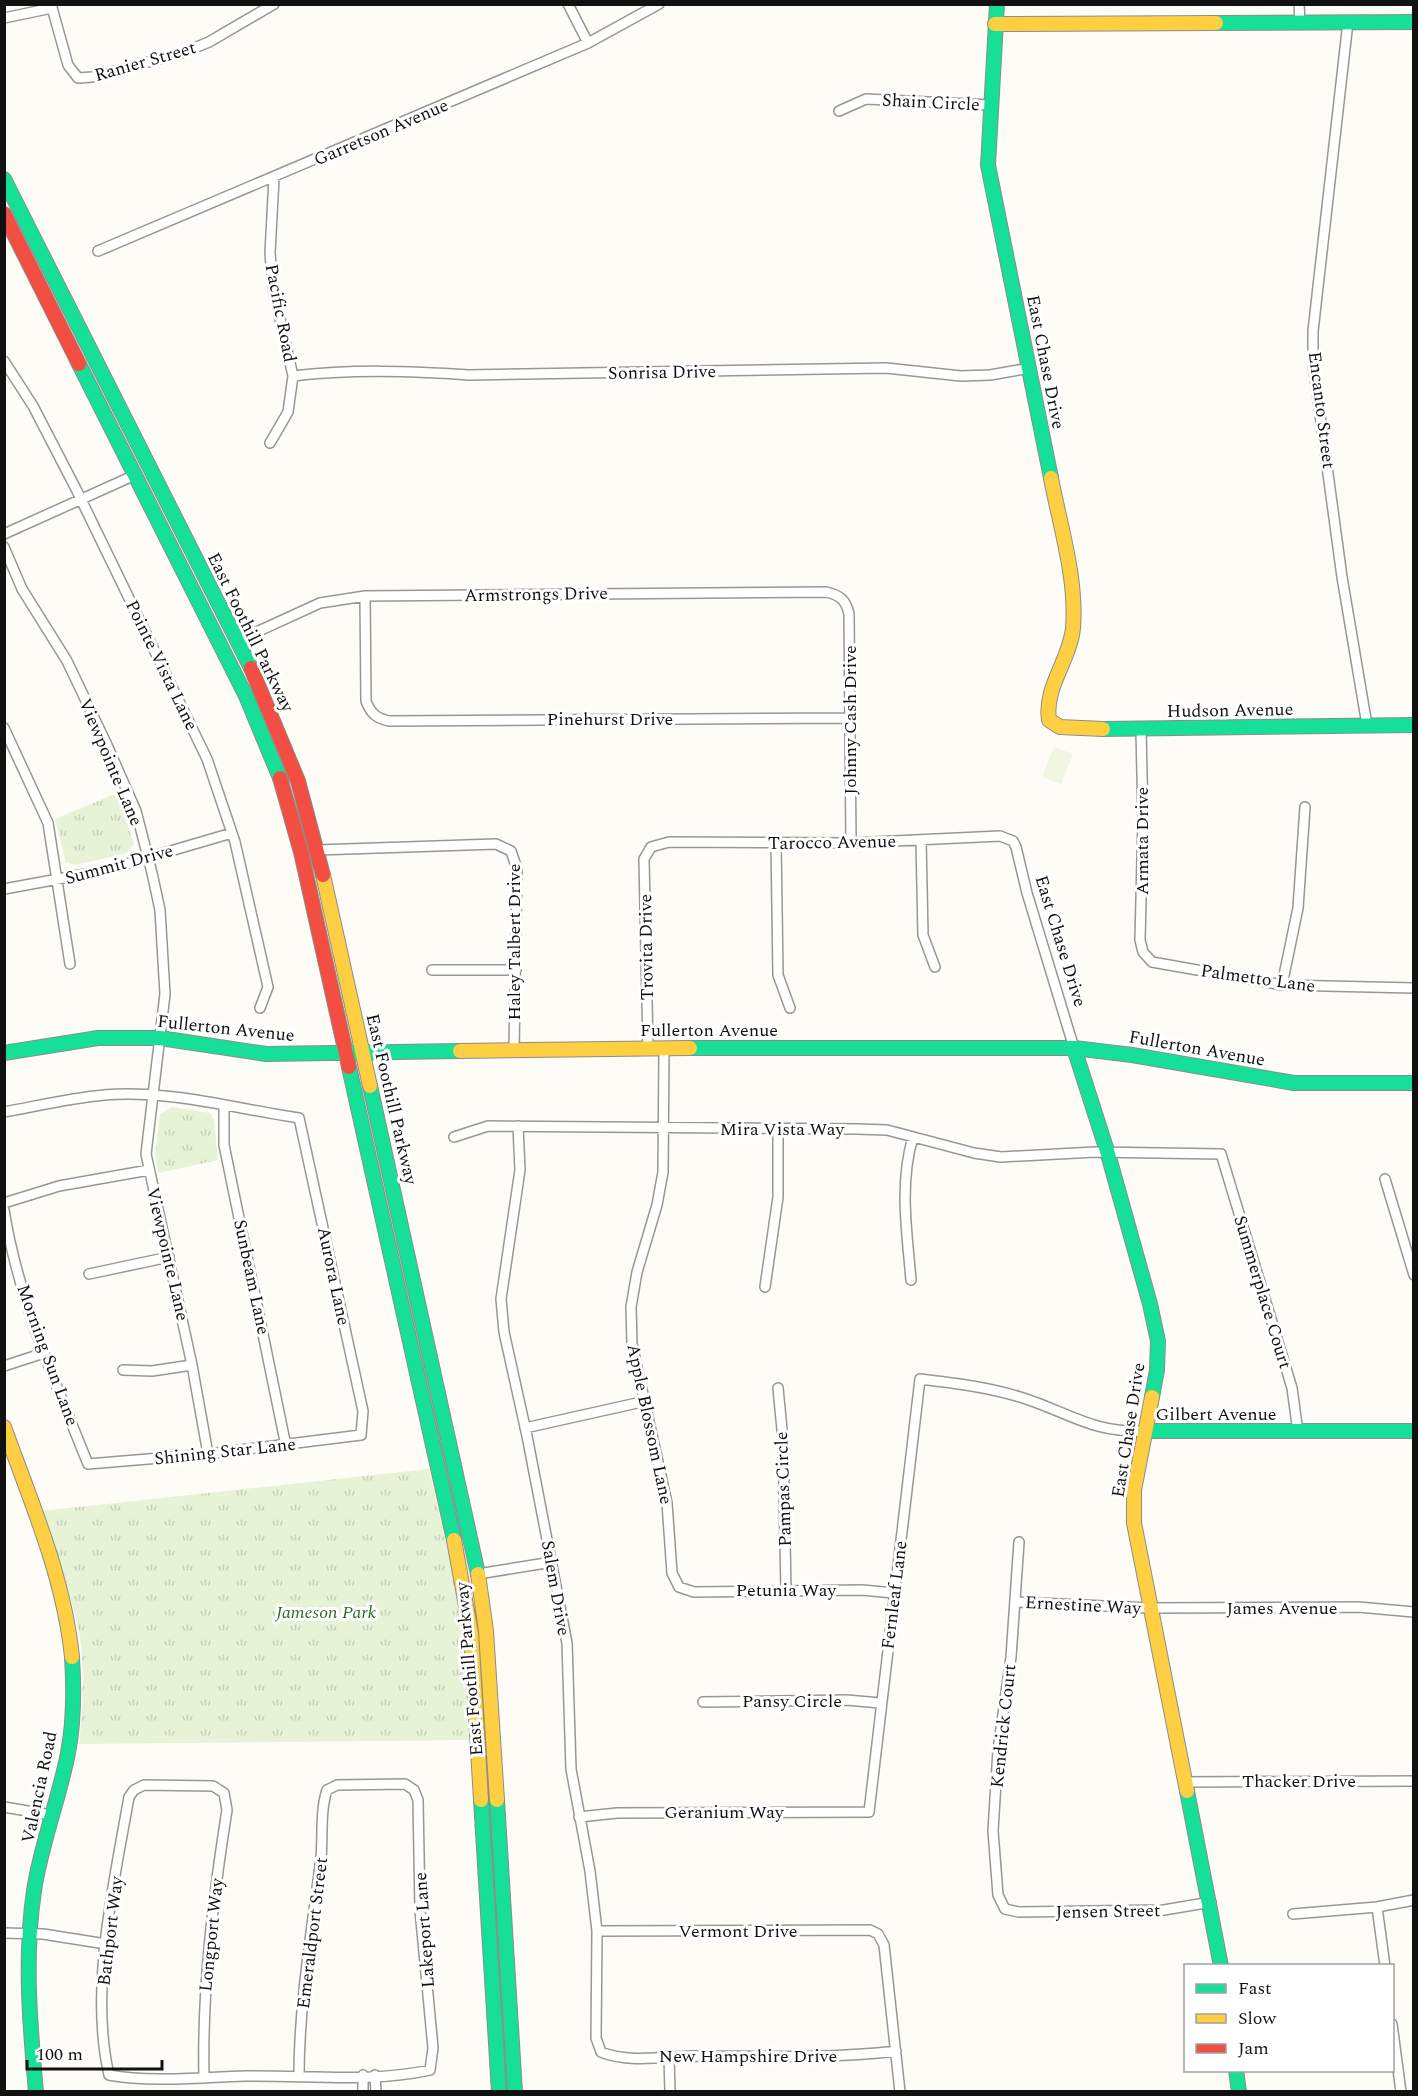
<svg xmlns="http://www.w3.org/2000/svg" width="1418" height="2096" viewBox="0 0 1418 2096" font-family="Spectral,serif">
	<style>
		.park { fill: url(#park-tufts) }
		.pitch { fill: #f0f6e1 }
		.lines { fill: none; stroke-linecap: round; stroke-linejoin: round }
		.street-casing { stroke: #979795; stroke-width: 12 }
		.fast-casing { stroke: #8e8d8b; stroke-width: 16 }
		.slow-casing { stroke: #8e8d8b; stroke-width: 16 }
		.jam-casing { stroke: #8e8d8b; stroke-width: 16 }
		.street { stroke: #fffffe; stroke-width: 9 }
		.fast { stroke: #16e098; stroke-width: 14 }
		.slow { stroke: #ffcf43; stroke-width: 14 }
		.jam { stroke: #f24e42; stroke-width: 14 }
		.labels { text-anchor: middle; stroke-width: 6; stroke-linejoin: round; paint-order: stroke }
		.street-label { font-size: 18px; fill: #111; stroke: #fff }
		.park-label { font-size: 18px; font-style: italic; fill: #2f6b1f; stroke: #fff }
	</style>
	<defs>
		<pattern id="park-tufts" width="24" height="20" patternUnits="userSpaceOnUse" patternTransform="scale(1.5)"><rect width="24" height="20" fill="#e7f3d7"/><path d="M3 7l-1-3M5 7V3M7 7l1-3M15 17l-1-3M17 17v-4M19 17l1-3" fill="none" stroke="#c5cfb8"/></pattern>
	</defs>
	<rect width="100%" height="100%" fill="#fdfcf7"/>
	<path class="park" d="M117,793L134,844L127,853L75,865L66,862L55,819Z
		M172,1107L210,1113L214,1119L218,1160L158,1173L155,1154L160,1114Z
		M429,1469L460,1603L472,1740L79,1744C83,1709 85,1667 79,1632C70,1591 56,1551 42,1511Z"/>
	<path class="pitch" d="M1054,747L1073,754L1061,784L1042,777Z"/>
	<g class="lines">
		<g class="street-casing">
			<path id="street" d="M51,4L68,65L78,78L92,77L182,53L209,42L274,4
				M568,4L588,43
				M1299,4L1300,23
				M4,18L52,8
				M1348,22L1313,331V363L1342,577L1367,725
				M839,111L866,99L990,105
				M98,251L588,43L659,4
				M4,361L33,406L76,489L207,759L235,842L268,987L260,1008
				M293,376C352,369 410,371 469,375L886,368L961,376L990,375L1030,368
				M270,443L288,412L293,376L273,288L270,253L274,178
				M4,534L135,475
				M4,547L22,589L67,661L107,745L136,811L152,873L160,910L165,994L146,1154L192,1365L208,1454
				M365,596L366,701C371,714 376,718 389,721L850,718
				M237,641L320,603L365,596L826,592C840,595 846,600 849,614L851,843
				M4,728L48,823L70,964
				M1141,730L1143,819L1140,940L1143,952L1152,962L1282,985L1414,988
				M921,840L923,935L935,967
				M776,842L778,975L790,1008
				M317,850L496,844L511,851L517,869L514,1051
				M4,889L102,871L232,833
				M432,970H516
				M1282,985L1298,908L1305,807
				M664,1048L663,1172L657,1205L637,1272L631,1307L632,1344L667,1503L672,1573L679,1587L694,1592L862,1590L894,1593
				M648,1049L644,859L651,847L669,842L851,843L1000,836L1013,841L1016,847L1027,893L1074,1048
				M224,1107V1145L286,1446
				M4,1112C37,1106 71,1098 104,1095C165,1089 238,1109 299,1118L363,1411L361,1435L208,1454L88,1464C55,1382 18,1298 4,1210
				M518,1126L520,1170L501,1299L504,1332L527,1436L567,1643L571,1769L590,1871L597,1931L596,2038L601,2052C627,2063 664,2057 692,2056C760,2056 829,2059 896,2051
				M454,1137L488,1126L857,1129L887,1130L974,1153L1001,1157L1095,1152L1221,1154L1292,1388L1298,1432
				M1385,1179L1414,1275
				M4,1203L59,1186L149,1170
				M89,1274L169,1257
				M911,1280C907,1232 899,1184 913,1137
				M765,1287L778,1197V1129
				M4,1366L44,1353
				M123,1370L152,1371L192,1365
				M778,1388L783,1440L786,1591
				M525,1428L646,1401
				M1019,1542L1011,1657L998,1750L993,1831L998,1895L1005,1909L1019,1912L1164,1910L1211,1902
				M478,1574L552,1562
				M1015,1602L1150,1608L1358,1607L1414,1612
				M703,1702L847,1700L880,1703
				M1185,1782L1414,1781
				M4,1807L51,1815
				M579,1817L617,1813L869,1812L920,1379C954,1383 987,1387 1020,1397C1069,1412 1090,1433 1145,1431
				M1377,1907L1385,1966
				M1293,1914L1377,1907L1414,1900
				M597,1931L870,1930L878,1934L884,1945L900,2092
				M4,1933L43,1934L106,1944
				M1392,2024L1401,2092
				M669,2056L670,2092
				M363,2075V2092
				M375,2075L376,2092
				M204,2078C202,1987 213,1899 227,1810L224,1793L213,1786L144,1785L134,1790L129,1797C114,1883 89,1988 109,2075C153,2083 201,2077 246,2076C307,2075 371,2083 430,2070L433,2048L420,1910L418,1800L414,1790L405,1784L337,1785L327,1790C320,1811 323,1836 321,1858C312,1930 299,2003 299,2076"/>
		</g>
		<g class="fast-casing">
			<path id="fast" d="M997,4L988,165L1051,478
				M1216,23L1414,22
				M4,179L251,668
				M79,364L246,696L280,778
				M1103,729L1414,725
				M690,1048H1074L1132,1055L1294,1083H1414
				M1074,1048L1108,1154L1150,1304L1158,1341L1157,1370L1152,1397
				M4,1053L98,1038H160L266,1054L460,1051
				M349,1067L454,1540
				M370,1086L478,1574
				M1145,1431H1414
				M1187,1791L1221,1966
				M481,1800L499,2092
				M497,1800L515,2092
				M1236,2070L1239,2092
				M36,2092C30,2025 24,1957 34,1891C41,1844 59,1799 68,1753C74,1722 74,1688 72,1657"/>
		</g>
		<g class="slow-casing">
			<path id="slow" d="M995,24L1216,23
				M1051,478C1060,526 1077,578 1073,628C1070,660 1044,687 1049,720L1060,727L1103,729
				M323,875L370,1086
				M460,1051L690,1048
				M1152,1397L1134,1490V1523L1187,1791
				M4,1427C31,1502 64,1577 72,1657
				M454,1540L471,1633L481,1800
				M478,1574L486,1631L497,1800"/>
		</g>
		<g class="jam-casing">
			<path id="jam" d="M4,214L79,364
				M251,668L298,781L323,875
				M280,778L301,852L349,1067"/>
		</g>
		<use href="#street" class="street"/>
		<use href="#fast" class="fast"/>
		<use href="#slow" class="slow"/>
		<use href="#jam" class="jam"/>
	</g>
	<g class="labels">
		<g class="street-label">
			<text transform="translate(145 61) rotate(-16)" y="6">Ranier Street</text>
			<text transform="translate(931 102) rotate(3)" y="6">Shain Circle</text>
			<text transform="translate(381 132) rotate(-23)" y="6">Garretson Avenue</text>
			<text transform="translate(281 313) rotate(79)" y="6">Pacific Road</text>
			<text transform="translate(1046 362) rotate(79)" y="6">East Chase Drive</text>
			<text transform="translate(662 372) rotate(-1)" y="6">Sonrisa Drive</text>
			<text transform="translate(1322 410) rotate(83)" y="6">Encanto Street</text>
			<text transform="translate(536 594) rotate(-1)" y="6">Armstrongs Drive</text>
			<text transform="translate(251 632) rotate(64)" y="6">East Foothill Parkway</text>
			<text transform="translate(162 665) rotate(64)" y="6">Pointe Vista Lane</text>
			<text transform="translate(1230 710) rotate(-1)" y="6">Hudson Avenue</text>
			<text x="610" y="725">Pinehurst Drive</text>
			<text transform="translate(850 720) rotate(-90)" y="6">Johnny Cash Drive</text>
			<text transform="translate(111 762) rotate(67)" y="6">Viewpointe Lane</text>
			<text transform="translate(1142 841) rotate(-90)" y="6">Armata Drive</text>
			<text transform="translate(832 842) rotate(-1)" y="6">Tarocco Avenue</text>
			<text transform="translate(119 864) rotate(-15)" y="6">Summit Drive</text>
			<text transform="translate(1061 941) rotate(73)" y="6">East Chase Drive</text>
			<text transform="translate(514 942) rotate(-90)" y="6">Haley Talbert Drive</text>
			<text transform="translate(646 947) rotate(-91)" y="6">Trovita Drive</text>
			<text transform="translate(1258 978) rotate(8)" y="6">Palmetto Lane</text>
			<text transform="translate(226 1028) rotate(6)" y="6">Fullerton Avenue</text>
			<text x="709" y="1036">Fullerton Avenue</text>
			<text transform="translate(1197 1048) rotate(10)" y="6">Fullerton Avenue</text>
			<text transform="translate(392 1099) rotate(77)" y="6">East Foothill Parkway</text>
			<text x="782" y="1135">Mira Vista Way</text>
			<text transform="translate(168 1254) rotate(77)" y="6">Viewpointe Lane</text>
			<text transform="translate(334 1276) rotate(78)" y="6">Aurora Lane</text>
			<text transform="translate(252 1277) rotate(78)" y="6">Sunbeam Lane</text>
			<text transform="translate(1263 1292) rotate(73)" y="6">Summerplace Court</text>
			<text transform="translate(48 1355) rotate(70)" y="6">Morning Sun Lane</text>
			<text x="1216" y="1420">Gilbert Avenue</text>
			<text transform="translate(650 1424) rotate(78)" y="6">Apple Blossom Lane</text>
			<text transform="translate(1128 1430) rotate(-81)" y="6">East Chase Drive</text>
			<text transform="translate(225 1451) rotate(-6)" y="6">Shining Star Lane</text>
			<text transform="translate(783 1489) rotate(-92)" y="6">Pampas Circle</text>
			<text transform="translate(556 1588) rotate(80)" y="6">Salem Drive</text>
			<text x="786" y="1596">Petunia Way</text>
			<text transform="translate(894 1595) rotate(-83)" y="6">Fernleaf Lane</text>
			<text transform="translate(1083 1605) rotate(3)" y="6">Ernestine Way</text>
			<text x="1282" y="1614">James Avenue</text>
			<text transform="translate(469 1669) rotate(-95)" y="6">East Foothill Parkway</text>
			<text x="792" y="1707">Pansy Circle</text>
			<text transform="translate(1003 1726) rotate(-84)" y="6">Kendrick Court</text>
			<text x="1299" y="1787">Thacker Drive</text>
			<text transform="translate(39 1787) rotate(-78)" y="6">Valencia Road</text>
			<text x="724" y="1818">Geranium Way</text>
			<text transform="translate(1108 1911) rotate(-1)" y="6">Jensen Street</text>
			<text transform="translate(424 1930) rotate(-94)" y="6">Lakeport Lane</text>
			<text transform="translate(110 1931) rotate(-83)" y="6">Bathport Way</text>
			<text x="738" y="1937">Vermont Drive</text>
			<text transform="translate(312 1933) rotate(-83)" y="6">Emeraldport Street</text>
			<text transform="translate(211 1935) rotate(-84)" y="6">Longport Way</text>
			<text x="748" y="2062">New Hampshire Drive</text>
		</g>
		<g class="park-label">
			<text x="326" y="1618">Jameson Park</text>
		</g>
	</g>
	<rect width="1418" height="2096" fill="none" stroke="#111111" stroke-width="12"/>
	<rect x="1184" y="1964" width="210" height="108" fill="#ffffff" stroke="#a0a0a0" stroke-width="1.5"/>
	<rect x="1196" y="1984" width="30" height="9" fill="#16e098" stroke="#a0a0a0" stroke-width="1.5"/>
	<text x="1238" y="1994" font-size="18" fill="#111111">Fast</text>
	<rect x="1196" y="2014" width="30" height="9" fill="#ffcf43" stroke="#a0a0a0" stroke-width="1.5"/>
	<text x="1238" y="2024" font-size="18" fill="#111111">Slow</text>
	<rect x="1196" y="2044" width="30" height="9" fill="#f24e42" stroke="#a0a0a0" stroke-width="1.5"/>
	<text x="1238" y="2054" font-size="18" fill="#111111">Jam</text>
	<path d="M27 2060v9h135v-9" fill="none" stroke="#111111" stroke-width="3"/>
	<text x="36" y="2060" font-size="18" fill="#111111" stroke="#ffffff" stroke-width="4.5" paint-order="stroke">100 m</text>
</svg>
